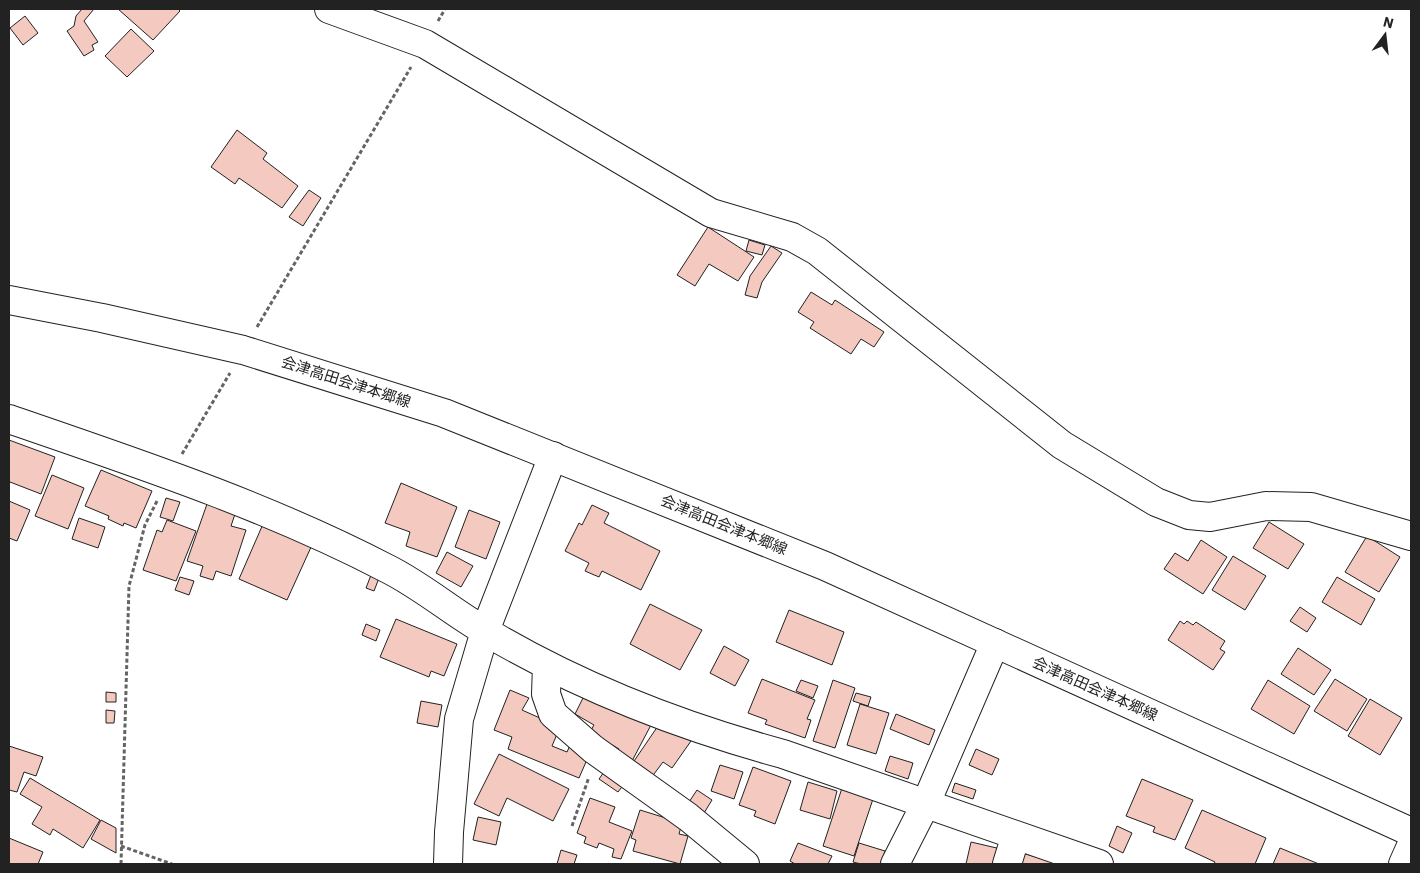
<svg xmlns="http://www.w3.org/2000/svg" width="1420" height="873" viewBox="0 0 1420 873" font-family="'IBM Plex Sans','Noto Sans JP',sans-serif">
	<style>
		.building { fill: #f3c9c0; stroke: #222 }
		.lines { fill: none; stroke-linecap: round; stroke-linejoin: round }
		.minor-casing { stroke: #222; stroke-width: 30 }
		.major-casing { stroke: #222; stroke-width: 30 }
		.path { stroke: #646464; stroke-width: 3; stroke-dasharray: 4 2.5; stroke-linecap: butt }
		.minor { stroke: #fff; stroke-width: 28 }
		.major { stroke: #fff; stroke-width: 28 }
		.labels { text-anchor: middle; stroke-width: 4; stroke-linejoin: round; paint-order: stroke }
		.street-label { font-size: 15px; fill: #222; stroke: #fff }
	</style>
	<rect width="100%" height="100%" fill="#fff"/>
	<path class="building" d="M82,9H94L84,21L98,42L92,45L94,50L84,56L67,31L74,26L76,16Z
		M118,9H178L180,11L153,40Z
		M25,16L38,33L23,45L10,28Z
		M131,29L154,51L127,77L105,56Z
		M237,130L267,153L263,159L298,186L282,208L239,178L235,184L211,167Z
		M309,190L321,198L303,226L289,217Z
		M708,227L754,257L738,281L709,264L695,286L677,275Z
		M749,240L765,245L762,255L746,251Z
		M771,246L782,253L762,282L757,298L745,295L750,276Z
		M811,292L832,305L835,300L884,332L874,347L861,339L851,354L810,328L814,322L798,312Z
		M9,440L55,457L41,494L10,482L9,484Z
		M101,470L152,491L136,528L124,523L123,526L108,519L109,516L85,506Z
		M52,475L84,488L68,529L35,516Z
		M401,483L457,507L437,557L406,546L410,532L385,523Z
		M166,498L180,502L173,521L160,517Z
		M9,501L30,510L17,541L9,538Z
		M207,504L235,514L231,526L246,530L231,576L216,571L213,580L200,576L203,566L187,561Z
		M592,505L609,513L604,523L660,551L641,590L602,571L599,577L585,571L589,563L565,551L579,523L582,525Z
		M469,510L500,522L486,559L455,547Z
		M79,518L105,527L98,548L72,539Z
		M167,520L196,531L176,581L143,570L157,530L162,532Z
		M1269,522L1304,544L1288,569L1253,548Z
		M263,524L312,545L287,600L239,579Z
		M1367,536L1400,557L1379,592L1345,572Z
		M1201,540L1227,557L1203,594L1164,569L1175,553L1188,561Z
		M447,552L473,566L461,587L436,573Z
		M1233,556L1266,576L1245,610L1212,590Z
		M371,575L379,578L374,591L366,588Z
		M180,577L194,581L189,595L175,590Z
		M1337,577L1375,599L1361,625L1322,602Z
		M650,604L702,630L680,670L630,644Z
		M1300,607L1316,618L1307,632L1290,621Z
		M789,610L844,632L832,665L776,642Z
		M396,619L457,644L444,676L431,671L429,677L380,657Z
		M1180,621L1184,624L1187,621L1193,625L1196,622L1225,641L1220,649L1225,652L1213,670L1168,640Z
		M366,624L380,630L376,641L362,635Z
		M724,646L749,660L735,686L710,673Z
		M1298,648L1331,670L1314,695L1281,674Z
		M762,679L815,700L807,719L811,720L805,738L765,724L767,720L748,713Z
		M1335,679L1367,699L1347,731L1314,711Z
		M801,680L818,686L813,698L796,691Z
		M833,680L855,688L835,748L813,741Z
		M1268,680L1310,706L1294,734L1251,709Z
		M510,690L529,698L522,710L560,727L552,746L567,752L571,743L589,755L579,778L508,749L512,737L494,730Z
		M587,690L651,725L632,761L617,753L619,749L590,732L594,725L575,714Z
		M106,692L116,693V702H106Z
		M856,693L871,697L868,706L853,701Z
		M1370,699L1402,718L1380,755L1348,736Z
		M421,701L442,705L438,727L417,723Z
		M860,704L889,713L876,754L847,745Z
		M106,710L115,711L114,723H106Z
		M896,714L935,730L929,745L890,729Z
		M660,723L691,741L672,768L663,762L651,778L632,764Z
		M9,746L43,757L36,776L24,772L17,792L9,790Z
		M976,749L999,759L992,775L969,765Z
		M499,754L569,789L553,821L507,798L499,816L474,804Z
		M890,756L913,763L908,779L885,771Z
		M720,765L743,772L734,799L711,791Z
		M753,767L791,781L775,824L754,816L756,811L739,805Z
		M606,769L625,783L618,792L599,779Z
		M30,778L100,820L83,848L53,829L50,835L32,824L42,807L20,794Z
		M1142,779L1193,800L1175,840L1153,832L1155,827L1126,816Z
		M808,782L837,791L830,819L800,810Z
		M955,783L976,790L973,799L952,792Z
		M842,788L873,799L854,856L823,846Z
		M697,790L712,800L701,818L685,808Z
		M590,798L615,807L609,822L632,831L621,859L612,857L614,849L599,843L597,848L584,843L586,837L577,833Z
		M640,810L682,823L679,834L688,836L680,864L633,851L636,840L631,838Z
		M1202,810L1266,838L1255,864H1214L1215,862L1185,848Z
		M478,817L501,822L496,845L473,840Z
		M101,820L116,828V853L91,839Z
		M1117,826L1132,833L1123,853L1109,846Z
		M9,838L43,852L38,864H9Z
		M971,842L1001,849L996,864H966Z
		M798,843L832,856L828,864H795L790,861Z
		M859,843L885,851L881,864H861L853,862Z
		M1280,848L1319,864H1273Z
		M561,850L577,855L574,864H557Z
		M1019,852L1056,863V864H1015Z"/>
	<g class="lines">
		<g class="minor-casing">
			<path id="minor" d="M329,9L425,44L711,213L792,237L817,251L1062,445L1156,502L1189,515L1210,517L1266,506L1311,507L1411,536
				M9,419C137,463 267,506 388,569C422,586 452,612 485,631C577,686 680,726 783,754L1099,864
				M547,665L546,694L553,714L593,749L688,817L745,864
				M448,864L449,832L459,719L485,631L553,456
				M895,864L926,803L995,643
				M1007,864L1016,835
				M1403,864L1411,846"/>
		</g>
		<g class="major-casing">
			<path id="major" d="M9,300L102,318L243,350L444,413L825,566L1411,832"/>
		</g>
		<path class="path" d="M438,21L445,9
			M257,327L411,67
			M182,454L230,373
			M572,826L589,777
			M121,846L172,864
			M121,864L129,586L145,525L158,499"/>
		<use href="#minor" class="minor"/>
		<use href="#major" class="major"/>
	</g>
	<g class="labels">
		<g class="street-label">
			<text transform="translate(346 382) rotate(18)" y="5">会津高田会津本郷線</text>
			<text transform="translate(724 525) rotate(22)" y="5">会津高田会津本郷線</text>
			<text transform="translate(1095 689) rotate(24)" y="5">会津高田会津本郷線</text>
		</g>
	</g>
	<rect width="1420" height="873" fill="none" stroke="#222222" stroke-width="20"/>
	<g transform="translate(1385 35) rotate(15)" stroke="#ffffff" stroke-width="4" paint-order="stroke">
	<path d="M0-4L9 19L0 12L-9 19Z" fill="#222222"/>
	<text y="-8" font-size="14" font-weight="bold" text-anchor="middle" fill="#222222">N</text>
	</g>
</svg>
